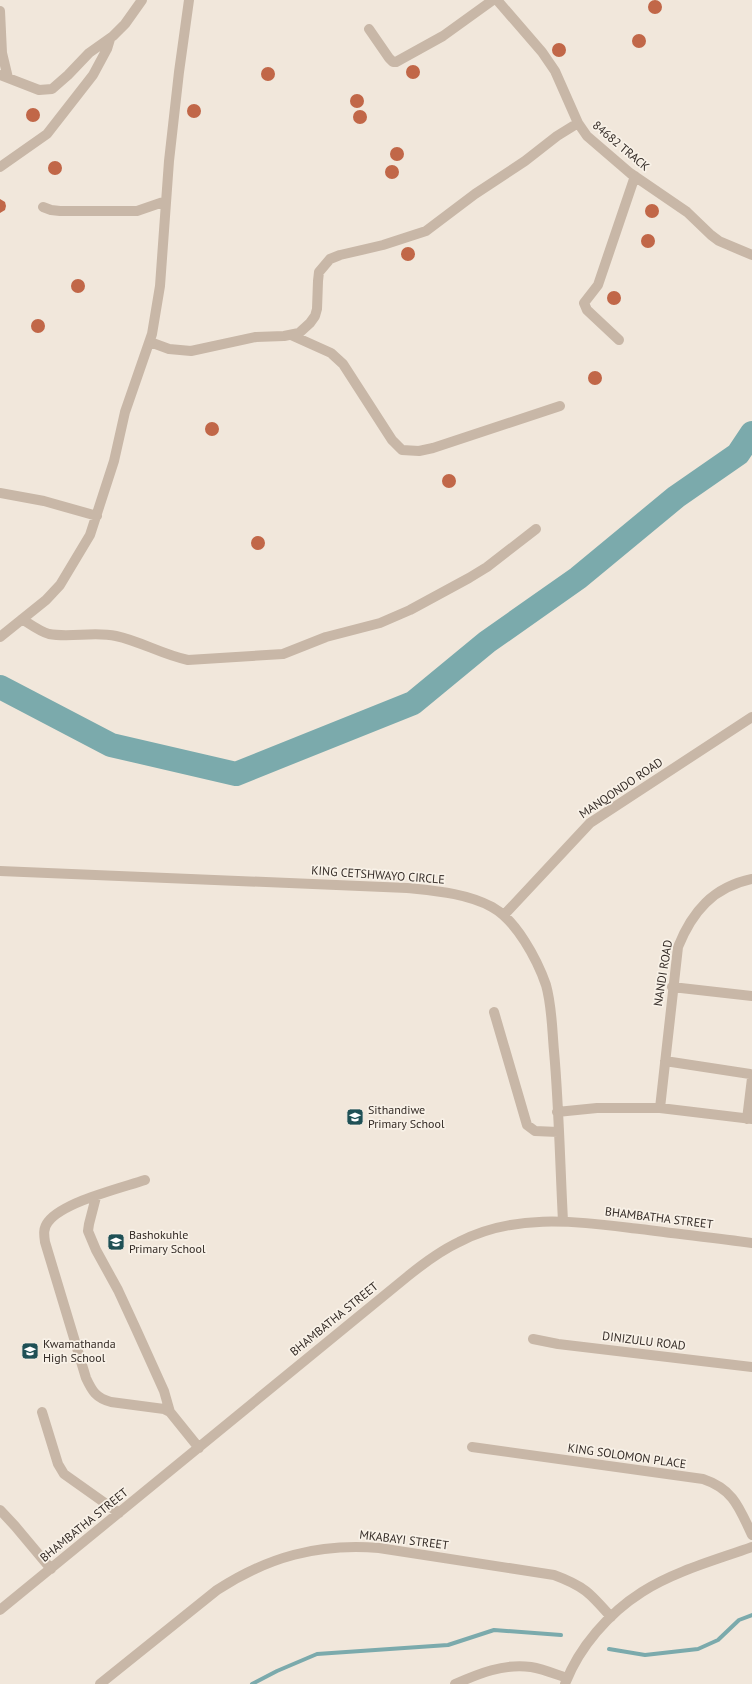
<svg xmlns="http://www.w3.org/2000/svg" width="752" height="1684" viewBox="0 0 752 1684" font-family="'PT Sans',sans-serif">
	<style>
		.lines { fill: none; stroke-linecap: round; stroke-linejoin: round }
		.stream { stroke: #7baaac; stroke-width: 4 }
		.river { stroke: #7baaac; stroke-width: 24 }
		.building { fill: #c16748 }
		.minor { stroke: #c8b7a7; stroke-width: 10 }
		.labels { text-anchor: middle; stroke-width: 3.5; stroke-linejoin: round; paint-order: stroke }
		.street-label { font-size: 12px; fill: #352c27; stroke: #f8f1e7 }
		.poi-label { font-size: 12px; fill: #352c27; stroke: #f8f1e7; text-anchor: start }
	</style>
	<rect width="100%" height="100%" fill="#f1e7db"/>
	<g class="lines">
		<path class="stream" d="M609,1649L645,1655L698,1649L718,1640L739,1620L752,1615
			M252,1684L277,1671L317,1654L448,1645L494,1630L561,1635"/>
		<path class="river" d="M0,687L111,745L236,774L413,703L487,642L578,578L676,497L738,454L752,433"/>
	</g>
	<path class="building" d="M648 7a7 7 0 1 1 14 0a7 7 0 1 1-14 0Z
		M632 41a7 7 0 1 1 14 0a7 7 0 1 1-14 0Z
		M552 50a7 7 0 1 1 14 0a7 7 0 1 1-14 0Z
		M406 72a7 7 0 1 1 14 0a7 7 0 1 1-14 0Z
		M261 74a7 7 0 1 1 14 0a7 7 0 1 1-14 0Z
		M350 101a7 7 0 1 1 14 0a7 7 0 1 1-14 0Z
		M187 111a7 7 0 1 1 14 0a7 7 0 1 1-14 0Z
		M26 115a7 7 0 1 1 14 0a7 7 0 1 1-14 0Z
		M353 117a7 7 0 1 1 14 0a7 7 0 1 1-14 0Z
		M390 154a7 7 0 1 1 14 0a7 7 0 1 1-14 0Z
		M48 168a7 7 0 1 1 14 0a7 7 0 1 1-14 0Z
		M385 172a7 7 0 1 1 14 0a7 7 0 1 1-14 0Z
		M0,199L5,202L6,206L5,210L0,213Z
		M645 211a7 7 0 1 1 14 0a7 7 0 1 1-14 0Z
		M641 241a7 7 0 1 1 14 0a7 7 0 1 1-14 0Z
		M401 254a7 7 0 1 1 14 0a7 7 0 1 1-14 0Z
		M71 286a7 7 0 1 1 14 0a7 7 0 1 1-14 0Z
		M607 298a7 7 0 1 1 14 0a7 7 0 1 1-14 0Z
		M31 326a7 7 0 1 1 14 0a7 7 0 1 1-14 0Z
		M588 378a7 7 0 1 1 14 0a7 7 0 1 1-14 0Z
		M205 429a7 7 0 1 1 14 0a7 7 0 1 1-14 0Z
		M442 481a7 7 0 1 1 14 0a7 7 0 1 1-14 0Z
		M251 543a7 7 0 1 1 14 0a7 7 0 1 1-14 0Z"/>
	<g class="lines">
		<path class="minor" d="M497,0L542,52L555,71L578,123L587,136L630,173L687,212L711,235L719,241L752,255
			M0,11L2,53L8,78
			M369,29L389,58L393,62H396L443,36L493,0
			M0,75L39,90L52,89L68,75L89,53L113,36L125,24L142,0
			M0,167L47,134L93,75L107,49L110,39
			M43,207L51,210L60,211H137L166,201
			M291,335L331,353L343,364L392,440L402,450L419,451L433,448L560,406
			M619,340L587,310L584,303L598,285L635,176
			M150,342L169,349L191,351L256,337L284,336L299,333L310,323L315,316L317,309L318,281L319,272L330,259L340,255L383,245L426,231L475,194L525,161L557,136L578,123
			M0,493L44,501L97,516
			M22,619C30,624 39,631 49,634C71,638 94,631 116,636C140,641 163,655 188,660L283,654L326,637L380,623L410,610L469,578L487,567L536,529
			M0,637L46,600L60,585L90,535L114,461L125,412L152,334L160,286L169,161L179,72L189,0
			M0,871L407,888C435,891 466,893 492,907C516,920 537,959 546,985C552,1006 552,1029 554,1051C559,1107 560,1164 563,1221
			M504,915L590,823L752,717
			M672,987L752,996
			M494,1012L527,1125L535,1131L558,1132
			M665,1061L750,1074L752,1078L747,1119
			M660,1108L678,947C692,912 713,887 752,879
			M557,1112L597,1108H660L752,1119
			M145,1180C121,1188 63,1202 48,1222C43,1228 44,1235 45,1242L86,1378C92,1391 96,1398 111,1402L164,1409L170,1412L199,1448
			M96,1197L89,1224L88,1231L96,1250L118,1290L136,1329L164,1391L170,1412
			M533,1339L558,1344L752,1367
			M42,1412L58,1464L64,1474L119,1513
			M472,1447L703,1479C733,1489 739,1507 752,1535
			M0,1510L15,1526L51,1569
			M0,1610L408,1276C424,1263 440,1251 459,1242C516,1212 580,1222 640,1229C678,1234 715,1238 752,1243
			M100,1684L217,1590C268,1557 318,1543 379,1548L554,1575C584,1586 590,1593 611,1617
			M455,1684C478,1674 504,1663 531,1667C543,1669 555,1674 567,1678
			M565,1684C579,1647 609,1613 642,1592C675,1571 716,1560 752,1547"/>
	</g>
	<defs>
		<g id="school-square" transform="scale(0.9)"><rect x="-9" y="-9" width="18" height="18" rx="4" fill="#1f5055" stroke="#f8f1e7"/><path d="M0-5L7-2L0 1L-7-2ZM-4 1L0 2.5L4 1V4Q0 6-4 4Z" fill="#fff"/></g>
	</defs>
	<g fill-rule="evenodd">
		<use href="#school-square" x="355" y="1117"/>
		<use href="#school-square" x="116" y="1242"/>
		<use href="#school-square" x="30" y="1351"/>
	</g>
	<g class="labels">
		<g class="street-label">
			<text transform="translate(621 146) rotate(40)" y="4">84682 TRACK</text>
			<text transform="translate(621 788) rotate(-34)" y="4">MANQONDO ROAD</text>
			<text transform="translate(378 875) rotate(4)" y="4">KING CETSHWAYO CIRCLE</text>
			<text transform="translate(663 973) rotate(-81)" y="4">NANDI ROAD</text>
			<text transform="translate(659 1218) rotate(7)" y="4">BHAMBATHA STREET</text>
			<text transform="translate(334 1319) rotate(-39)" y="4">BHAMBATHA STREET</text>
			<text transform="translate(644 1341) rotate(7)" y="4">DINIZULU ROAD</text>
			<text transform="translate(627 1456) rotate(8)" y="4">KING SOLOMON PLACE</text>
			<text transform="translate(84 1525) rotate(-39)" y="4">BHAMBATHA STREET</text>
			<text transform="translate(404 1540) rotate(7)" y="4">MKABAYI STREET</text>
		</g>
		<g class="poi-label">
			<text x="368" y="1114">Sithandiwe<tspan x="368" dy="14">Primary School</tspan></text>
			<text x="129" y="1239">Bashokuhle<tspan x="129" dy="14">Primary School</tspan></text>
			<text x="43" y="1348">Kwamathanda<tspan x="43" dy="14">High School</tspan></text>
		</g>
	</g>
</svg>
